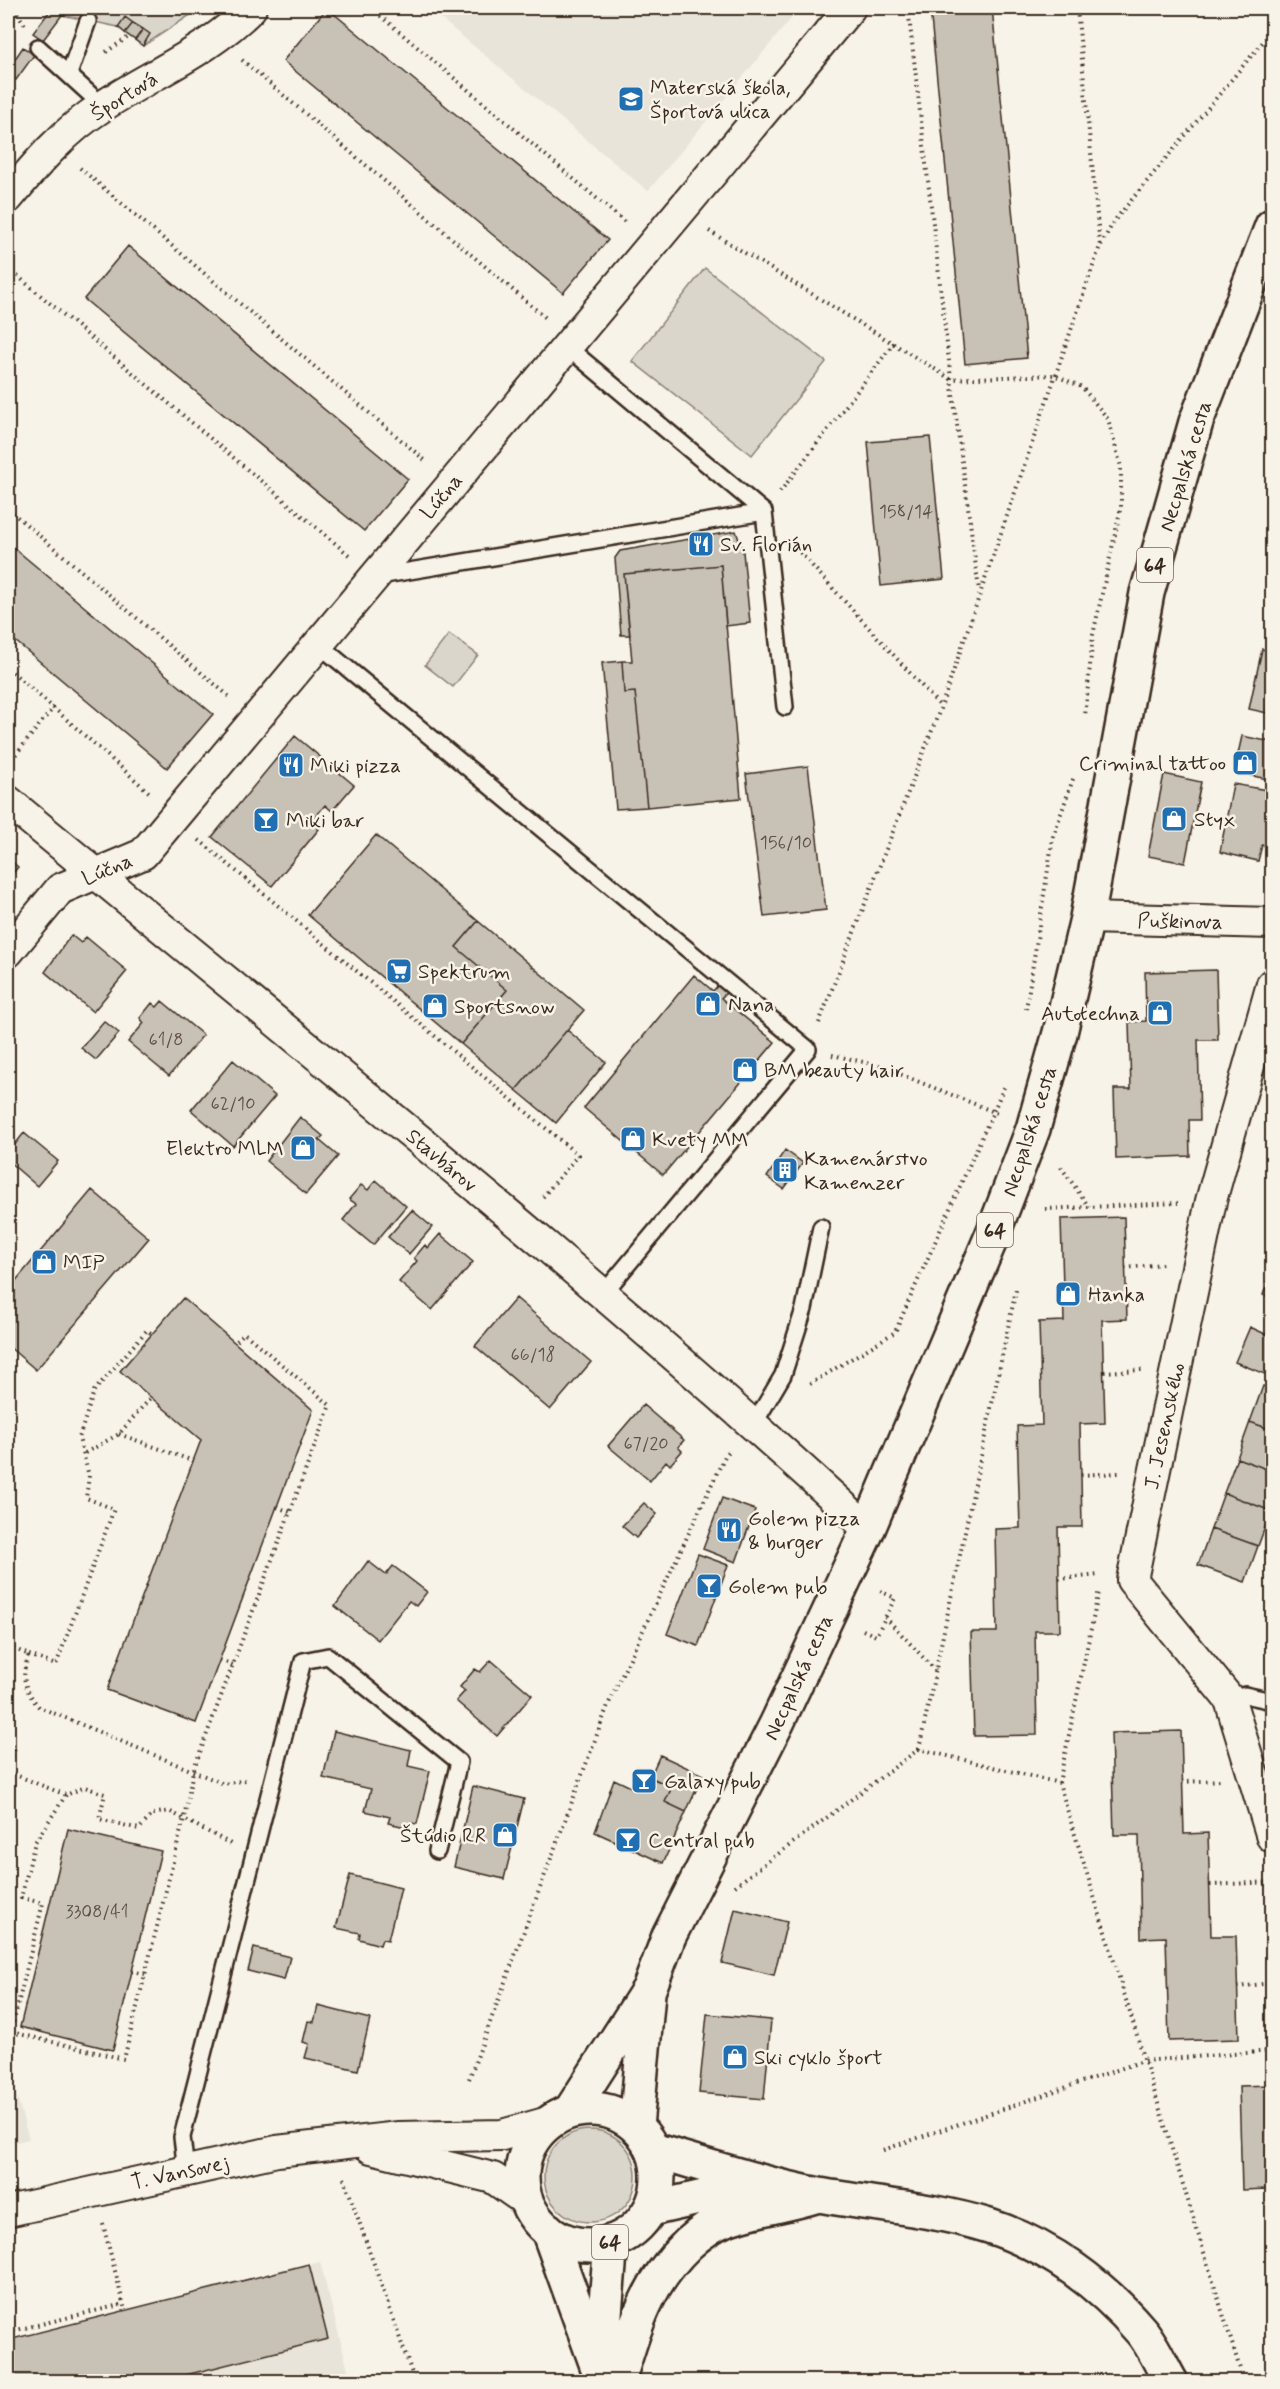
<svg xmlns="http://www.w3.org/2000/svg" width="1280" height="2389" viewBox="0 0 1280 2389" font-family="Mynerve,sans-serif">
	<style>
		.built { fill: #e9e4d9 }
		.grass { fill: #dbd6cb; stroke: #8b8074; stroke-width: 1.5 }
		.building { fill: #c8c1b6; stroke: #3b2a1e; stroke-width: 1.5 }
		.lines { fill: none; stroke-linecap: round; stroke-linejoin: round }
		.lane-casing { stroke: #3b2a1e; stroke-width: 20 }
		.street-casing { stroke: #3b2a1e; stroke-width: 34 }
		.secondary-casing { stroke: #3b2a1e; stroke-width: 38 }
		.primary-casing { stroke: #3b2a1e; stroke-width: 38 }
		.path { stroke: #3b2a1e; stroke-width: 4; stroke-dasharray: 1.5 4.5; stroke-linecap: butt }
		.lane { stroke: #f7f3e8; stroke-width: 15 }
		.street { stroke: #f7f3e8; stroke-width: 30 }
		.secondary { stroke: #f7f3e8; stroke-width: 33 }
		.primary { stroke: #f7f3e8; stroke-width: 33 }
		.labels { text-anchor: middle; stroke-width: 5; stroke-linejoin: round; paint-order: stroke }
		.number-label { font-size: 18px; fill: #5e5044 }
		.shield { fill: #f7f3e8; stroke: #73665b; stroke-width: 1.5 }
		.shield-label { font-size: 20px; font-weight: bold; fill: #3b2a1e }
		.poi-label { font-size: 21px; fill: #3b2a1e; stroke: #f7f3e8; text-anchor: start }
		.street-label { font-size: 21px; fill: #3b2a1e; stroke: #f7f3e8 }
	</style>
	<rect width="100%" height="100%" fill="#f7f3e8"/>
	<filter id="ink" filterUnits="userSpaceOnUse"><feTurbulence type="fractalNoise" baseFrequency=".0167" numOctaves="2"/><feDisplacementMap in="SourceGraphic" scale="12" xChannelSelector="R" yChannelSelector="G"/><feConvolveMatrix kernelMatrix="1 2 1 2 8 2 1 2 1" color-interpolation-filters="sRGB"/></filter>
	<g filter="url(#ink)">
		<path class="built" d="M428,8H800L648,191Z
			M8,2066L29,2139L8,2144Z
			M320,2262L351,2381L8,2382V2340Z"/>
		<path class="grass" d="M53,8H201L143,46L118,27L62,15Z
			M705,268L826,362L752,455L632,361Z
			M449,634L478,655L453,687L425,665Z
			M544 2176a46 46 0 1 1 92 0a46 46 0 1 1-92 0Z"/>
		<path class="building" d="M52,8L62,15L43,40L33,33Z
			M327,8L608,240L563,293L283,61Z
			M930,8H992L1027,358L965,364Z
			M125,17L133,23L125,33L118,27Z
			M133,23L143,29L135,40L125,33Z
			M143,29L150,34L143,46L135,40Z
			M23,47L34,55L16,80L8,74V69Z
			M128,246L408,479L364,531L84,299Z
			M930,437L944,579L881,586L868,442Z
			M736,531L743,552L750,623L726,626L721,565L624,574L630,635H621L615,558L620,551Z
			M8,543L213,714L167,768L8,635Z
			M721,565L741,798L647,807L635,692L624,693L622,661H632L624,574Z
			M1262,649L1272,651V714L1249,709Z
			M622,661L624,693L635,692L647,807L616,809L602,663Z
			M295,736L354,785L332,811L325,805L311,822L319,829L272,886L212,837Z
			M1242,736L1272,742V780L1234,772Z
			M808,766L826,910L764,917L746,774Z
			M1164,774L1201,782L1185,863L1148,856Z
			M1233,784L1272,791V832L1269,847L1262,845L1258,861L1220,852Z
			M376,835L478,921L456,947L507,990L461,1044L308,915Z
			M8,858L18,867L8,879Z
			M478,921L584,1010L516,1090L461,1044L507,990L456,947Z
			M71,935L81,943L86,937L127,971L93,1012L45,972Z
			M1216,970L1218,1040H1198L1200,1120H1189L1190,1156L1116,1159L1114,1089H1131L1129,1022L1146,1021L1145,972Z
			M694,975L713,991L719,984L728,991L721,998L775,1042L663,1175L584,1108Z
			M162,1001L203,1035L169,1076L128,1042L144,1023L140,1018L152,1003L157,1007Z
			M104,1021L119,1033L96,1060L81,1048Z
			M567,1030L606,1062L556,1123L516,1090Z
			M233,1060L275,1096L233,1146L191,1110Z
			M300,1117L323,1136L319,1140L338,1156L306,1194L266,1161Z
			M24,1133L58,1161L37,1186L8,1161V1153Z
			M785,1150L803,1163L784,1189L767,1177Z
			M376,1180L406,1206L373,1245L343,1220L356,1204L349,1199L361,1185L368,1190Z
			M92,1190L149,1238L36,1370L8,1346V1290Z
			M412,1210L432,1227L409,1254L388,1237Z
			M1124,1217L1127,1319L1102,1320L1105,1423L1080,1424L1082,1527H1058L1060,1631H1035L1037,1735L974,1736L971,1632H997L995,1529L1020,1528L1017,1426L1042,1425L1039,1322L1064,1321L1061,1219Z
			M440,1234L473,1262L432,1310L399,1282L417,1261L414,1258L425,1245L428,1248Z
			M1272,1270V1298L1263,1295Z
			M183,1298L313,1410L196,1723L107,1690L201,1440L120,1371Z
			M516,1298L591,1362L550,1410L475,1346Z
			M1250,1327L1272,1337V1377L1235,1362Z
			M1263,1386L1272,1389V1430L1250,1422Z
			M643,1405L684,1440L678,1447L682,1451L670,1465L666,1461L650,1481L608,1446Z
			M1250,1422L1272,1430V1471L1237,1458Z
			M1237,1458L1272,1471L1271,1511L1224,1493Z
			M1224,1493L1271,1511L1258,1546L1211,1529Z
			M722,1498L755,1510L736,1562L703,1549Z
			M644,1503L657,1514L636,1538L622,1526Z
			M1211,1529L1258,1546L1245,1582L1198,1565Z
			M698,1554L728,1565L698,1646L667,1634Z
			M368,1561L386,1575L393,1566L427,1592L416,1606L409,1601L378,1640L335,1606Z
			M491,1660L532,1695L497,1736L456,1701L465,1691L460,1687L475,1669L480,1672Z
			M334,1731L411,1750L408,1766L430,1771L417,1824L411,1823L410,1828L388,1823L390,1817L365,1811L371,1789L323,1778Z
			M1181,1731L1184,1834L1208,1833L1211,1936H1236L1239,2039L1169,2041L1166,1937L1141,1938L1139,1835H1114L1111,1733Z
			M660,1755L703,1775L686,1812L665,1802L672,1787L650,1777Z
			M640,1773L672,1787L665,1802L686,1812L663,1863L595,1832L614,1779L633,1788Z
			M473,1786L524,1799L504,1879L454,1867Z
			M68,1829L161,1851L113,2050L20,2027Z
			M350,1875L401,1888L388,1940L382,1939L380,1945L359,1939L360,1933L336,1928Z
			M735,1909L787,1922L774,1975L722,1963Z
			M254,1948L290,1957L284,1980L248,1971Z
			M318,2006L370,2019L358,2070L305,2058L309,2044L303,2042L308,2021L314,2022Z
			M707,2014L771,2020L764,2099L699,2093Z
			M1272,2085V2292H1270L1267,2189L1242,2190L1239,2086Z
			M309,2264L328,2339L158,2382H8V2340Z"/>
		<g class="lines">
			<g class="lane-casing">
				<path id="lane" d="M38,47L103,106
					M69,74L88,21
					M565,345L764,512L785,707
					M379,576L764,512
					M318,644L808,1049L603,1294
					M754,1424L783,1375L804,1309L821,1227
					M1230,1700L1245,1695L1272,1701
					M186,2171L182,2137L303,1661L328,1656L459,1762L437,1851"/>
			</g>
			<g class="street-casing">
				<path id="street" d="M8,198C37,163 64,131 103,106C153,73 209,51 251,8
					M8,801C297,1041 592,1274 868,1529
					M1087,918L1272,923
					M8,952L60,889L143,854L850,8
					M1272,984L1211,1201L1132,1580L1230,1700L1272,1837
					M371,2148L493,2178L526,2201
					M8,2211L277,2151L399,2137L502,2135L552,2121"/>
			</g>
			<g class="secondary-casing">
				<path id="secondary" d="M653,2150C708,2166 763,2184 819,2195C876,2205 934,2209 989,2226C1048,2245 1101,2284 1141,2331C1153,2345 1161,2365 1171,2382
					M651,2209L764,2183
					M618,2382C634,2328 646,2284 688,2244C699,2234 712,2224 726,2219C754,2209 786,2205 815,2196"/>
			</g>
			<g class="primary-casing">
				<path id="primary" d="M522 2177a68 68 0 1 1 136 0a68 68 0 1 1-136 0Z
					M570,2112L649,1989L669,1936L777,1723L868,1529L994,1231L1033,1129L1060,1033L1087,918L1147,593L1196,422L1272,226
					M636,2127L648,1993
					M548,2230L603,2382
					M601,2362L611,2242"/>
			</g>
			<path class="path" d="M14,8L25,25
				M371,8L627,224
				M908,8L951,379L1054,375L1082,387L1108,419L1121,467V507L1093,635L1085,716
				M106,52L130,36
				M242,60L547,319
				M80,168L427,462
				M709,231L951,379L979,590
				M1101,245L1114,221L1272,31
				M8,268L349,555
				M780,492L894,343
				M8,509L231,698
				M796,548L941,707
				M8,668L150,793
				M8,764L54,707
				M199,840L578,1155L541,1199
				M1026,1009L1053,837L1074,776
				M819,1023L941,707L1100,246L1077,8
				M832,1055L877,1065L997,1113
				M1061,1167L1089,1207
				M1045,1209L1178,1203
				M1125,1268L1163,1264
				M1016,1290L919,1749L1059,1783L1244,2382
				M1104,1372L1142,1370
				M810,1384L895,1332L1005,1085
				M119,1434L193,1461
				M85,1453L119,1434L151,1397
				M1081,1475L1119,1473
				M277,1507L290,1512
				M1059,1579L1100,1575
				M885,1617L936,1671
				M863,1630L876,1636L895,1598L880,1591
				M8,1646L29,1655C20,1677 24,1689 39,1707L224,1784L246,1780
				M29,1655L56,1665L114,1509L86,1498L89,1476L79,1438L94,1391L147,1330L152,1334
				M220,1660L233,1665
				M8,1742L16,1746L8,1767
				M8,1772L66,1795L85,1787L105,1794L99,1819L139,1829L153,1814L169,1811L231,1844
				M1182,1782L1221,1780
				M1059,1783L1099,1590
				M66,1795L35,1842L21,1898L43,1903L11,2032L124,2059L184,1818L193,1771L330,1405L244,1333L235,1343
				M1210,1885L1272,1882
				M735,1886L919,1749
				M132,1971L145,1974
				M1237,1987L1272,1983
				M469,2079L608,1705L725,1456L731,1449
				M883,2150L1143,2061L1272,2051
				M344,2178L415,2382
				M103,2224L125,2310
				M8,2332L124,2304"/>
			<use href="#lane" class="lane"/>
			<use href="#street" class="street"/>
			<use href="#secondary" class="secondary"/>
			<use href="#primary" class="primary"/>
		</g>
	</g>
	<defs>
		<g id="school-square" transform="scale(1.35)"><rect x="-9" y="-9" width="18" height="18" rx="4" fill="#1f6fb2" stroke="#f7f3e8"/><path d="M0-5L7-2L0 1L-7-2ZM-4 1L0 2.5L4 1V4Q0 6-4 4Z" fill="#fff"/></g>
		<g id="restaurant-square" transform="scale(1.35)"><rect x="-9" y="-9" width="18" height="18" rx="4" fill="#1f6fb2" stroke="#f7f3e8"/><path d="M-5-6h1v4h1v-4h1v4h1v-4h1v5L-1.5 .5V6h-2V.5L-5-1ZM5-6V6H3V1.5H1.5Q1.5-4 5-6Z" fill="#fff"/></g>
		<g id="shop-square" transform="scale(1.35)"><rect x="-9" y="-9" width="18" height="18" rx="4" fill="#1f6fb2" stroke="#f7f3e8"/><path d="M-5-2.5h2.3a2.7 3.5 0 0 1 5.4 0H5L5.5 6h-11ZM-1.5-2.5h3a1.5 2.3 0 0 0-3 0Z" fill="#fff"/></g>
		<g id="bar-square" transform="scale(1.35)"><rect x="-9" y="-9" width="18" height="18" rx="4" fill="#1f6fb2" stroke="#f7f3e8"/><path d="M-6-5H6L.8 .8V4.5H3.5V6h-7V4.5H-.8V.8Z" fill="#fff"/></g>
		<g id="supermarket-square" transform="scale(1.35)"><rect x="-9" y="-9" width="18" height="18" rx="4" fill="#1f6fb2" stroke="#f7f3e8"/><path d="M-6-5.5h2.5l.6 2H6L4.5 2H-2.5L-4.4-4H-6ZM-1.5 3.2a1.3 1.3 0 1 0 .1 0ZM3 3.2a1.3 1.3 0 1 0 .1 0Z" fill="#fff"/></g>
		<g id="building-square" transform="scale(1.35)"><rect x="-9" y="-9" width="18" height="18" rx="4" fill="#1f6fb2" stroke="#f7f3e8"/><path d="M-4-6H4V6H1V3H-1V6H-4ZM-2.5-4.3h1.7v1.8h-1.7ZM.8-4.3h1.7v1.8H.8ZM-2.5-1h1.7V.8h-1.7ZM.8-1h1.7V.8H.8Z" fill="#fff"/></g>
	</defs>
	<g fill-rule="evenodd">
		<use href="#school-square" x="631" y="99"/>
		<use href="#restaurant-square" x="701" y="544"/>
		<use href="#shop-square" x="1245" y="763"/>
		<use href="#restaurant-square" x="291" y="765"/>
		<use href="#shop-square" x="1174" y="819"/>
		<use href="#bar-square" x="266" y="820"/>
		<use href="#supermarket-square" x="399" y="971"/>
		<use href="#shop-square" x="708" y="1004"/>
		<use href="#shop-square" x="435" y="1006"/>
		<use href="#shop-square" x="1160" y="1013"/>
		<use href="#shop-square" x="745" y="1070"/>
		<use href="#shop-square" x="633" y="1139"/>
		<use href="#shop-square" x="303" y="1148"/>
		<use href="#building-square" x="785" y="1170"/>
		<use href="#shop-square" x="44" y="1262"/>
		<use href="#shop-square" x="1068" y="1294"/>
		<use href="#restaurant-square" x="729" y="1530"/>
		<use href="#bar-square" x="709" y="1586"/>
		<use href="#bar-square" x="644" y="1781"/>
		<use href="#shop-square" x="505" y="1835"/>
		<use href="#bar-square" x="628" y="1840"/>
		<use href="#shop-square" x="735" y="2057"/>
	</g>
	<g class="labels">
		<g class="number-label">
			<text x="906" y="517">158/14</text>
			<text x="786" y="848">156/10</text>
			<text x="166" y="1045">61/8</text>
			<text x="233" y="1109">62/10</text>
			<text x="533" y="1360">66/18</text>
			<text x="646" y="1449">67/20</text>
			<text x="97" y="1917">3308/41</text>
		</g>
		<g class="shield">
			<rect x="1137" y="548" width="36" height="34" rx="4.5"/>
			<rect x="977" y="1213" width="36" height="34" rx="4.5"/>
			<rect x="592" y="2225" width="36" height="34" rx="4.5"/>
		</g>
		<g class="shield-label">
			<text x="1155" y="572">64</text>
			<text x="995" y="1237">64</text>
			<text x="610" y="2249">64</text>
		</g>
		<g class="poi-label">
			<text x="650" y="94">Materská škola,<tspan x="650" dy="24">Športová ulica</tspan></text>
			<text x="720" y="551">Sv. Florián</text>
			<text x="1226" y="770" text-anchor="end">Criminal tattoo</text>
			<text x="310" y="772">Miki pizza</text>
			<text x="1194" y="826">Styx</text>
			<text x="286" y="827">Miki bar</text>
			<text x="418" y="978">Spektrum</text>
			<text x="728" y="1011">Nana</text>
			<text x="454" y="1013">Sportsnow</text>
			<text x="1140" y="1020" text-anchor="end">Autotechna</text>
			<text x="764" y="1077">BM beauty hair</text>
			<text x="652" y="1146">Kvety MM</text>
			<text x="284" y="1155" text-anchor="end">Elektro MLM</text>
			<text x="804" y="1165">Kamenárstvo<tspan x="804" dy="24">Kamenzer</tspan></text>
			<text x="63" y="1269">MIP</text>
			<text x="1088" y="1301">Hanka</text>
			<text x="748" y="1525">Golem pizza<tspan x="748" dy="24">&amp; burger</tspan></text>
			<text x="728" y="1593">Golem pub</text>
			<text x="664" y="1788">Galaxy pub</text>
			<text x="486" y="1842" text-anchor="end">Štúdio RR</text>
			<text x="648" y="1847">Central pub</text>
			<text x="754" y="2064">Ski cyklo šport</text>
		</g>
		<g class="street-label">
			<text transform="translate(124 96) rotate(-32)" y="7">Športová</text>
			<text transform="translate(1185 466) rotate(-73)" y="7">Necpalská cesta</text>
			<text transform="translate(441 496) rotate(-50)" y="7">Lúčna</text>
			<text transform="translate(107 869) rotate(-23)" y="7">Lúčna</text>
			<text transform="translate(1180 921) rotate(1)" y="7">Puškinova</text>
			<text transform="translate(1029 1131) rotate(-72)" y="7">Necpalská cesta</text>
			<text transform="translate(442 1160) rotate(40)" y="7">Stavbárov</text>
			<text transform="translate(1164 1426) rotate(-78)" y="7">J. Jesenského</text>
			<text transform="translate(798 1677) rotate(-65)" y="7">Necpalská cesta</text>
			<text transform="translate(180 2172) rotate(-12)" y="7">T. Vansovej</text>
		</g>
	</g>
	<rect width="1280" height="2389" fill="none" stroke="#f7f3e8" stroke-width="30"/>
	<rect x="15" y="15" width="1250" height="2359" fill="none" stroke="#3b2a1e" stroke-width="2" filter="url(#ink)"/>
</svg>
